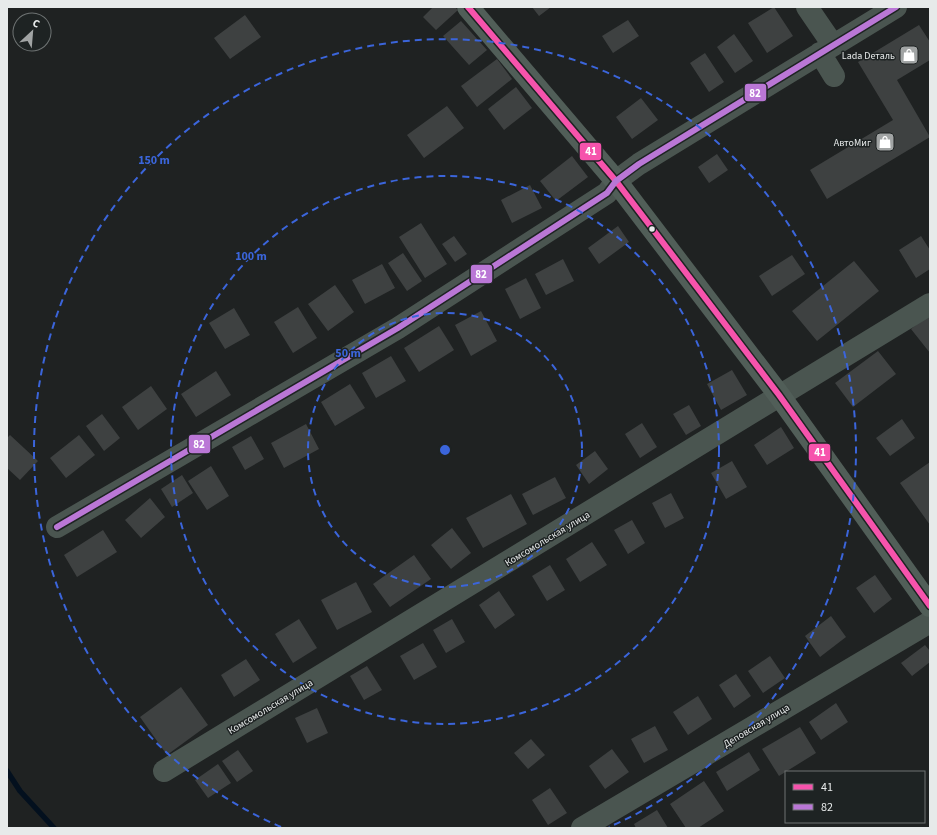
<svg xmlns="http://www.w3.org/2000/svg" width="937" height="835" viewBox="0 0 937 835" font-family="'Source Sans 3',sans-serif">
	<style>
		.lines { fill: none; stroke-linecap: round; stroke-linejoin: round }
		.stream { stroke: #03101e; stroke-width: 5.5 }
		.building { fill: #3e4141 }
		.minor { stroke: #4a5550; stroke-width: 22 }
		.major { stroke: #515e58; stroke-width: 22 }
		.bus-1-casing { stroke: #1e2323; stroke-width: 9 }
		.bus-2-casing { stroke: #1e2323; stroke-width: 9 }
		.bus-1 { stroke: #f653ac; stroke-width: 6 }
		.bus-2 { stroke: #ba77d6; stroke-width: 6 }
		.ring { fill: none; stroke: #3b65db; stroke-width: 2; stroke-dasharray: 7 5 }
		.bus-dot { fill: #e7eaea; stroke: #1e2323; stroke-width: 1.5 }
		.labels { text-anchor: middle; stroke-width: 3; stroke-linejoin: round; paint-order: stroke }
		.poi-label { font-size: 10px; fill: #e7eaea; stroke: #1e2323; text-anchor: end }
		.street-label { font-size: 10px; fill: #e7eaea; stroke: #1e2323 }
		.centre { fill: #3b65db; stroke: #1e2323; stroke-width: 2 }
		.ring-label { font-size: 12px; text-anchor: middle; font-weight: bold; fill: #3b65db; stroke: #1e2323; stroke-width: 3; stroke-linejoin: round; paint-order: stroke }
		.line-badge { stroke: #1e2323; stroke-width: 1.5 }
		.badge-label { font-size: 11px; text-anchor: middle; font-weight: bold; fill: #fff }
	</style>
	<rect width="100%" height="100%" fill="#1f2222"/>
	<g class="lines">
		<path class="stream" d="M7,771L20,791L54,828"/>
	</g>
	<path class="building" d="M433,7H455L458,10L436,30L423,17Z
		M532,7H551L539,16Z
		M774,7L793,36L767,53L748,23Z
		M245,15L261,37L230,59L214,38Z
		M628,20L639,36L613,53L602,36Z
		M461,21L487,50L469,65L443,36Z
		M919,25L930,42V60L897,80L930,137L827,199L810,170L893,120L858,62Z
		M734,34L753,61L735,73L717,47Z
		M705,53L724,82L709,92L690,63Z
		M497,59L512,79L477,107L461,86Z
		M516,87L532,108L504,130L488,109Z
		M641,98L658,120L632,139L616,117Z
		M447,106L464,128L424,158L407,135Z
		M717,154L728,170L709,183L698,167Z
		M572,156L588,177L556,201L540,181Z
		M530,185L542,208L512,223L501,200Z
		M421,223L447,264L425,278L399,237Z
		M618,226L629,242L599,264L588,248Z
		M454,236L467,254L455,262L442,244Z
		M921,236L930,250V269L916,278L899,250Z
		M403,253L422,281L407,291L388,263Z
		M792,255L805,274L772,296L759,276Z
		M563,259L574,281L546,295L535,274Z
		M854,261L879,291L817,341L792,311Z
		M382,264L395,288L365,304L352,280Z
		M526,278L541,308L520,319L505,289Z
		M335,285L354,312L328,331L308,304Z
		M298,307L317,338L293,353L274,322Z
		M234,308L250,335L225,349L209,323Z
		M481,311L497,341L471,356L455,325Z
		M928,315L930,317V353L911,329Z
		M439,326L454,350L419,372L404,348Z
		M878,351L896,374L853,407L835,383Z
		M391,356L406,381L376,398L362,373Z
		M732,370L747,395L721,410L707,384Z
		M216,371L231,395L196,417L181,394Z
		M350,384L365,408L335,426L321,402Z
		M151,386L167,409L138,430L122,407Z
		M689,405L701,426L686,435L673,414Z
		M102,414L120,438L104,451L86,426Z
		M902,419L915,438L890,456L876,438Z
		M642,423L657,447L640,458L625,434Z
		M306,424L319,449L284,468L271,443Z
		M781,427L794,448L767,465L754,445Z
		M10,435L38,461L20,480L7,468V438Z
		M79,435L95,455L66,478L50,458Z
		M251,436L264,459L245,470L232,447Z
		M595,451L608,469L589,484L576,465Z
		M732,461L747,487L726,499L711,473Z
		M930,462V525L900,483Z
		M211,466L229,496L207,510L188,481Z
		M182,475L193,493L172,507L161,489Z
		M555,477L566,498L533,515L522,494Z
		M671,493L684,518L665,528L652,503Z
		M511,494L527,524L483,548L466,518Z
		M150,498L165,517L141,538L125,520Z
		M632,520L645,543L628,554L614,530Z
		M452,528L471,553L451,569L431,545Z
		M103,530L117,552L77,577L64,555Z
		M592,542L607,565L580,582L566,559Z
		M414,555L431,579L390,607L373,584Z
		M550,565L565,590L547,601L532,576Z
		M875,575L892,599L874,613L856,588Z
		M356,582L372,612L337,630L321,600Z
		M499,591L515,615L495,629L479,605Z
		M831,616L846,637L820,657L805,636Z
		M299,619L317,648L293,663L275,634Z
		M452,619L465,642L446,653L433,630Z
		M423,643L437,667L414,680L400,656Z
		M925,645L930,651V662L912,676L901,663Z
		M770,656L785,678L763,693L748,671Z
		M246,659L260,680L234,697L221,675Z
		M367,666L382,690L364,700L350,676Z
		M736,674L751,696L734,708L719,685Z
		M181,687L208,725L167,755L140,717Z
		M698,696L712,719L688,735L673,712Z
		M836,703L848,722L821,740L809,722Z
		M317,708L328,733L307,743L295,718Z
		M655,726L668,750L644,763L631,739Z
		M800,727L816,753L779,776L762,749Z
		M531,739L545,755L528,769L514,753Z
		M612,749L629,772L605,789L589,766Z
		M238,750L253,771L237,782L222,761Z
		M749,752L760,770L727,791L716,772Z
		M218,764L231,783L208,798L195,780Z
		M704,781L724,811L698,828H686L670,804Z
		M550,788L567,813L548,825L532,800Z
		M657,810L668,828H636L634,824Z"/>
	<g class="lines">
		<path class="minor" d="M807,7L833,45
			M820,53L834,76
			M57,527L398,328L607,193L616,181L639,164L896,7
			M164,771L930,304
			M582,828L930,622"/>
		<path class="major" d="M468,7L616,181L779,395L930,606"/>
		<g class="bus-1-casing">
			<path id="bus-1" d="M468,7L616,181L779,395L930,606"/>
		</g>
		<g class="bus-2-casing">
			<path id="bus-2" d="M57,527L398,328L607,193L616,181L639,164L896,7"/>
		</g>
		<use href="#bus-1" class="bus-1"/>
		<use href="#bus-2" class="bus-2"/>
	</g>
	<g class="ring">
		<circle cx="445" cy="450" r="137"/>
		<circle cx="445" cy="450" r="274"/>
		<path d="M281 827A411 411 0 1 1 609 827"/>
	</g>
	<defs>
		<g id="shop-square" transform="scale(1)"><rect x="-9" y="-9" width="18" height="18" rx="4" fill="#a1a4a4" stroke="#1e2323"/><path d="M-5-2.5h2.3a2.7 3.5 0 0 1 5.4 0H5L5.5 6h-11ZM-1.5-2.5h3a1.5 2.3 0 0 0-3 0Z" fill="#fff"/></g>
	</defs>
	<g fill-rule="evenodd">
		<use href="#shop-square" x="909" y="55"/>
		<use href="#shop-square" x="885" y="142"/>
	</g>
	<circle class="bus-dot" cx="652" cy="229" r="3.5"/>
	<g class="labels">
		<g class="poi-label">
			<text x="895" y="59">Lada Dеталь</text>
			<text x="871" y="146">АвтоМиг</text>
		</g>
		<g class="street-label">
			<text transform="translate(547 538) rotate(-31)" y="4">Комсомольская улица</text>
			<text transform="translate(270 706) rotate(-31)" y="4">Комсомольская улица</text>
			<text transform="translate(756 725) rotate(-31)" y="4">Деповская улица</text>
		</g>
	</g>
	<circle cx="445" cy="450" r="6" class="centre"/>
	<g class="ring-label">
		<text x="154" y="164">150 m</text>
		<text x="251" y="260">100 m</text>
		<text x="348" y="357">50 m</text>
	</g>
	<g class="line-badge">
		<rect x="744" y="83" width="23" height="19" rx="4" fill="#ba77d6"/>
		<rect x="579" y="142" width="23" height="19" rx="4" fill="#f653ac"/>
		<rect x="470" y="264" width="23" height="20" rx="4" fill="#ba77d6"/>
		<rect x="188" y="434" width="23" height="20" rx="4" fill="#ba77d6"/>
		<rect x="808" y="443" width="23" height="19" rx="4" fill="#f653ac"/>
	</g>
	<g class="badge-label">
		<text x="755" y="97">82</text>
		<text x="591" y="155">41</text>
		<text x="481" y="278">82</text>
		<text x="199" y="448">82</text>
		<text x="820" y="456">41</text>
	</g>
	<rect width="937" height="835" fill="none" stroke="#e7eaea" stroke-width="16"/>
	<rect x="785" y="771" width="140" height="52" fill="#1e2323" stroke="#6e7373"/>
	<rect x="793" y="784" width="20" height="6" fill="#f653ac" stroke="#6e7373"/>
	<text x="821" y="791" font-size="12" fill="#e7eaea">41</text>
	<rect x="793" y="804" width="20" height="6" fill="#ba77d6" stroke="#6e7373"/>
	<text x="821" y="811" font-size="12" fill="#e7eaea">82</text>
	<g transform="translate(32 32) rotate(26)"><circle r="19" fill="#1e2323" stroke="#6e7373"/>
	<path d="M0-3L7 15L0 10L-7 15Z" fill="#a1a4a4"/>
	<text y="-6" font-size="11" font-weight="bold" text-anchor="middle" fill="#e7eaea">С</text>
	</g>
</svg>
